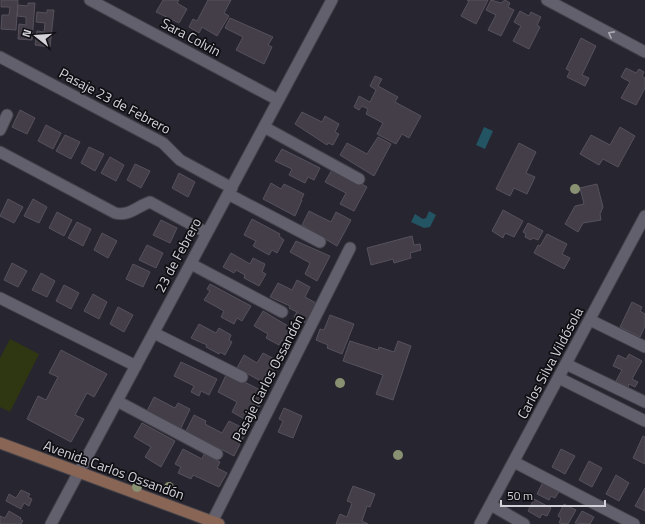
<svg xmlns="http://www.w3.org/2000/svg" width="645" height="524" viewBox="0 0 645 524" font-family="'Titillium Web',sans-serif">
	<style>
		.green { fill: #2e3712 }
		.water { fill: #235463 }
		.building { fill: #443e49; stroke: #57515d }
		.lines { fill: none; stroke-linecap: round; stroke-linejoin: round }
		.minor-casing { stroke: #434149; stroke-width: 13 }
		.tertiary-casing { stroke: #434149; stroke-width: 13 }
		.secondary-casing { stroke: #434149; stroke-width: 13 }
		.minor { stroke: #62606c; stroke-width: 11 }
		.tertiary { stroke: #62606c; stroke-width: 11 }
		.secondary { stroke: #886554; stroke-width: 11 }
		.tree { fill: #889272 }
		.oneway { stroke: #abaab3 }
		.labels { text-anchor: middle; stroke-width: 3.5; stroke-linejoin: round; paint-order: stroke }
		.street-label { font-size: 14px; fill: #d3d2d9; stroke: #0f0f13 }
	</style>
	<rect width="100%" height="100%" fill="#27252f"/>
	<path class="green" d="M10,339L39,354L10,412L0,407V358Z"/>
	<path class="water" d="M484,127L493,131L485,149L476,145Z
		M429,211L436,215L430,227L424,228L411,222L415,214L423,219L426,218Z"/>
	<path class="building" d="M1,0H18L16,30L1,29L2,15H9L10,7H1Z
		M163,0H179L177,3L187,9L179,23L156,12Z
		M208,0H231L224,13L229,16L217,36L202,27L199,33L189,27L193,19L197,21Z
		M467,0H488L476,24L461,16L469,1Z
		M491,0L501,3L505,0L510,3L508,7L514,10L501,36L488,30L496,15L486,10Z
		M28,3H35L32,40L18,39L19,24L26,25V17L17,16L18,5L28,6Z
		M47,10H54L50,47L35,45L37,31L44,32L45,23L36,22L37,12L47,13Z
		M520,11L529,16L531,12L541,17L537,25L540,27L529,49L513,41L521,26L514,22Z
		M230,18L273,37L268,45L272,47L264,64L236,50L243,37L225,28Z
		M581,38L596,46L582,75L589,78L585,86L567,77L570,71L566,69Z
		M626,68L636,73L639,69L644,72L642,76L645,78V88L636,105L621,98L630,82L621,77Z
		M375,76L382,79L378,86L398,97L395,102L421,116L409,138L402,134L396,144L377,134L383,123L366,114L368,109L362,106L359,110L354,107L359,96L370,102L376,90L370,86Z
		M20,110L35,118L27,134L12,127Z
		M302,112L322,122L325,116L339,124L335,132L339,134L333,145L328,143L327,145L295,124Z
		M46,125L61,133L53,149L38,141Z
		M620,127L635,136L618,167L603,159L599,165L580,154L591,135L610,145Z
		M65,135L80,142L71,159L56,151Z
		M378,137L391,144L374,176L340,155L347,143L367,154Z
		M519,143L536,152L526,173L535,177L527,194L514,188L510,196L496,189Z
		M89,147L104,154L95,171L81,163Z
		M282,149L320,168L314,180L308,177L305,183L289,175L292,169L275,161Z
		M110,157L124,165L116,181L101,173Z
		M135,164L150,171L141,188L127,180Z
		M333,168L367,187L354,211L340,204L346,193L325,182Z
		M179,173L195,182L188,197L172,188Z
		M271,183L281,189L284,184L304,194L301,200H302L295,216L263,199Z
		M597,184L603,207L600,214L601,220L583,223L578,232L565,224L575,206L584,204L580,188Z
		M8,199L23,207L14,223L0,216Z
		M33,199L47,207L39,223L24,216Z
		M503,210L523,221L514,237L505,233L503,238L492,231Z
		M309,211L331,222L336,212L351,220L337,246L302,225Z
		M57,212L72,220L64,236L49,228Z
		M252,219L280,234L279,236L284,240L277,253L272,250L269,255L253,246L256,241L244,235Z
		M161,220L177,228L170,243L153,235Z
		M77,222L91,229L83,246L68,238Z
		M528,223L543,231L538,240L533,238L531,240L525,237L526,234L523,232Z
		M102,233L117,241L108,258L94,250Z
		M547,234L567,244L562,254L570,258L564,269L534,253L538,245L540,246Z
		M412,236L414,245L420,244L421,250L410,253L411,258L394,263L393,259L371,265L367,248Z
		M296,241L330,256L317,281L305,274L310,263L290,252Z
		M147,245L163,253L156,268L139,260Z
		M231,253L250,264L253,258L265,264L262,272L266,274L259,286L244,278L245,275L236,270L234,273L223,267Z
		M12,263L27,271L18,287L4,280Z
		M133,264L150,272L143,287L126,279Z
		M41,273L55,281L47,297L32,290Z
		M297,280L310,287L305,297L316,303L306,323L294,317L297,312L289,308L290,306L270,297L278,283L292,290Z
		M210,284L251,306L242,321L237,318L234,324L221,317L224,311L204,300L210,291L207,289Z
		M64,285L79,293L71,309L56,301Z
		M93,294L107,302L99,319L84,311Z
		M632,302L642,307L640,311L645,314V326L640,337L620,327Z
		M118,307L133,315L124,332L110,324Z
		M263,311L293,329L286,342L282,340L279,345L266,338L268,334L254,326Z
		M330,315L354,324L342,354L327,348L328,345L316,340L320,329L324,330Z
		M199,324L216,333L219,328L231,335L229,340L232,342L225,355L220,352L219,354L206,347L207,345L191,338Z
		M350,341L378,350L379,347L394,352L398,341L411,346L393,400L376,394L383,375L343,361Z
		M61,350L107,374L94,397L87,393L75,415L84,419L71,442L27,419L38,396L46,400L58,377L49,373Z
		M263,353L278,361L266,384L237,368L244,355L257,363Z
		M629,354L642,361L632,379L638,382L635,387L629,384L628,387L616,381L622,370L613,366L618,355L626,359Z
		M181,362L217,379L209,395L201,391L199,396L191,392L194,386L174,376Z
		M227,373L266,393L259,407L254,404L246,420L232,412L237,402L218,392Z
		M154,397L175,408L178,403L190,409L181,428L147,411Z
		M284,408L302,416L293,438L278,432L283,421L279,419Z
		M194,415L206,421L205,424L222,433L229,421L247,430L234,456L186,431Z
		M142,423L175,441L161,467L145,457L151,447L134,437Z
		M643,436L645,437V464L633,458Z
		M183,449L202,459L204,454L220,462L217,468L227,473L219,487L193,475L191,479L178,473L181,467L175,464Z
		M561,449L575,456L565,474L552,467Z
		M589,461L602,468L592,487L579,480Z
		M616,475L629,483L619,501L606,494Z
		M543,482L560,490L555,498L551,496L549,500L537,494Z
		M353,486L375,494L370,507L367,506L362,521L368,524H336L340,514L347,517L352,503L347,501Z
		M645,488V511L635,506Z
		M21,490L30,494L28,497L32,499L29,506L24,503L21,509L6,501L9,494L16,498Z
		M534,499L551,508L547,516L542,514L540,518L528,511Z
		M564,504L576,510L568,524L559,523L561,518L558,516Z
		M9,511L21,518L20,519L23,521L21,524H0V516L5,518Z
		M582,511L594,517L590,524L575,523Z"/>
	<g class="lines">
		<g class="minor-casing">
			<path id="minor" d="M90,0L278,100
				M547,0L645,52
				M0,57L163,143L180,160L232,188
				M264,127L359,179
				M0,130L7,115
				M0,152L115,213C128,217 138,206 150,202L207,233
				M228,194L320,242
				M191,264L282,312
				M0,298L136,366
				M590,320L645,347
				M154,333L242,377
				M566,364L645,402
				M559,378L645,421
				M117,401L217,454
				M514,462L634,524
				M491,505L524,524
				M212,522L350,248
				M51,524L332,0"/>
		</g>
		<g class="tertiary-casing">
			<path id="tertiary" d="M480,524L645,216"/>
		</g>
		<g class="secondary-casing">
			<path id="secondary" d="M0,443L219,524"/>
		</g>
		<use href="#minor" class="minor"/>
		<use href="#tertiary" class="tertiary"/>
		<use href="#secondary" class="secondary"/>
	</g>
	<g class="tree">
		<circle cx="575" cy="189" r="5"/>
		<circle cx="340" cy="383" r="5"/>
		<circle cx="398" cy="455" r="5"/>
		<circle cx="137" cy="487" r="5"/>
		<circle cx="169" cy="487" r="5"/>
	</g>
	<defs><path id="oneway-chevron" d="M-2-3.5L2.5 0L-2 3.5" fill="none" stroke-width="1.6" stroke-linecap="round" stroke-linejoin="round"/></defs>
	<use class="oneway" href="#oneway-chevron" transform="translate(611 34) rotate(-152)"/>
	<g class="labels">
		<g class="street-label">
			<text transform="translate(191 37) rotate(28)" y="5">Sara Colvin</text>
			<text transform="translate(115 101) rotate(28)" y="5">Pasaje 23 de Febrero</text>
			<text transform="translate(178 255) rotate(-62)" y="5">23 de Febrero</text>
			<text transform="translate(550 363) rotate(-62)" y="5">Carlos Silva Vildósola</text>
			<text transform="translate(268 378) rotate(-63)" y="5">Pasaje Carlos Ossandón</text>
			<text transform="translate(114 470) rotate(20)" y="5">Avenida Carlos Ossandón</text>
		</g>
	</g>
	<g transform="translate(36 36) rotate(287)" stroke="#0f0f13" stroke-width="3" paint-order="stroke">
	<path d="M0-3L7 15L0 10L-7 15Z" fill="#d3d2d9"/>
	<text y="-6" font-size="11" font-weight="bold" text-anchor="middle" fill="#d3d2d9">N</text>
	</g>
	<path d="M501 500v6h104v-6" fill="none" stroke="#d3d2d9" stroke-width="2"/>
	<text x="507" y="500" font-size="12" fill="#d3d2d9" stroke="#0f0f13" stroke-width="3" paint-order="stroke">50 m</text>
</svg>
